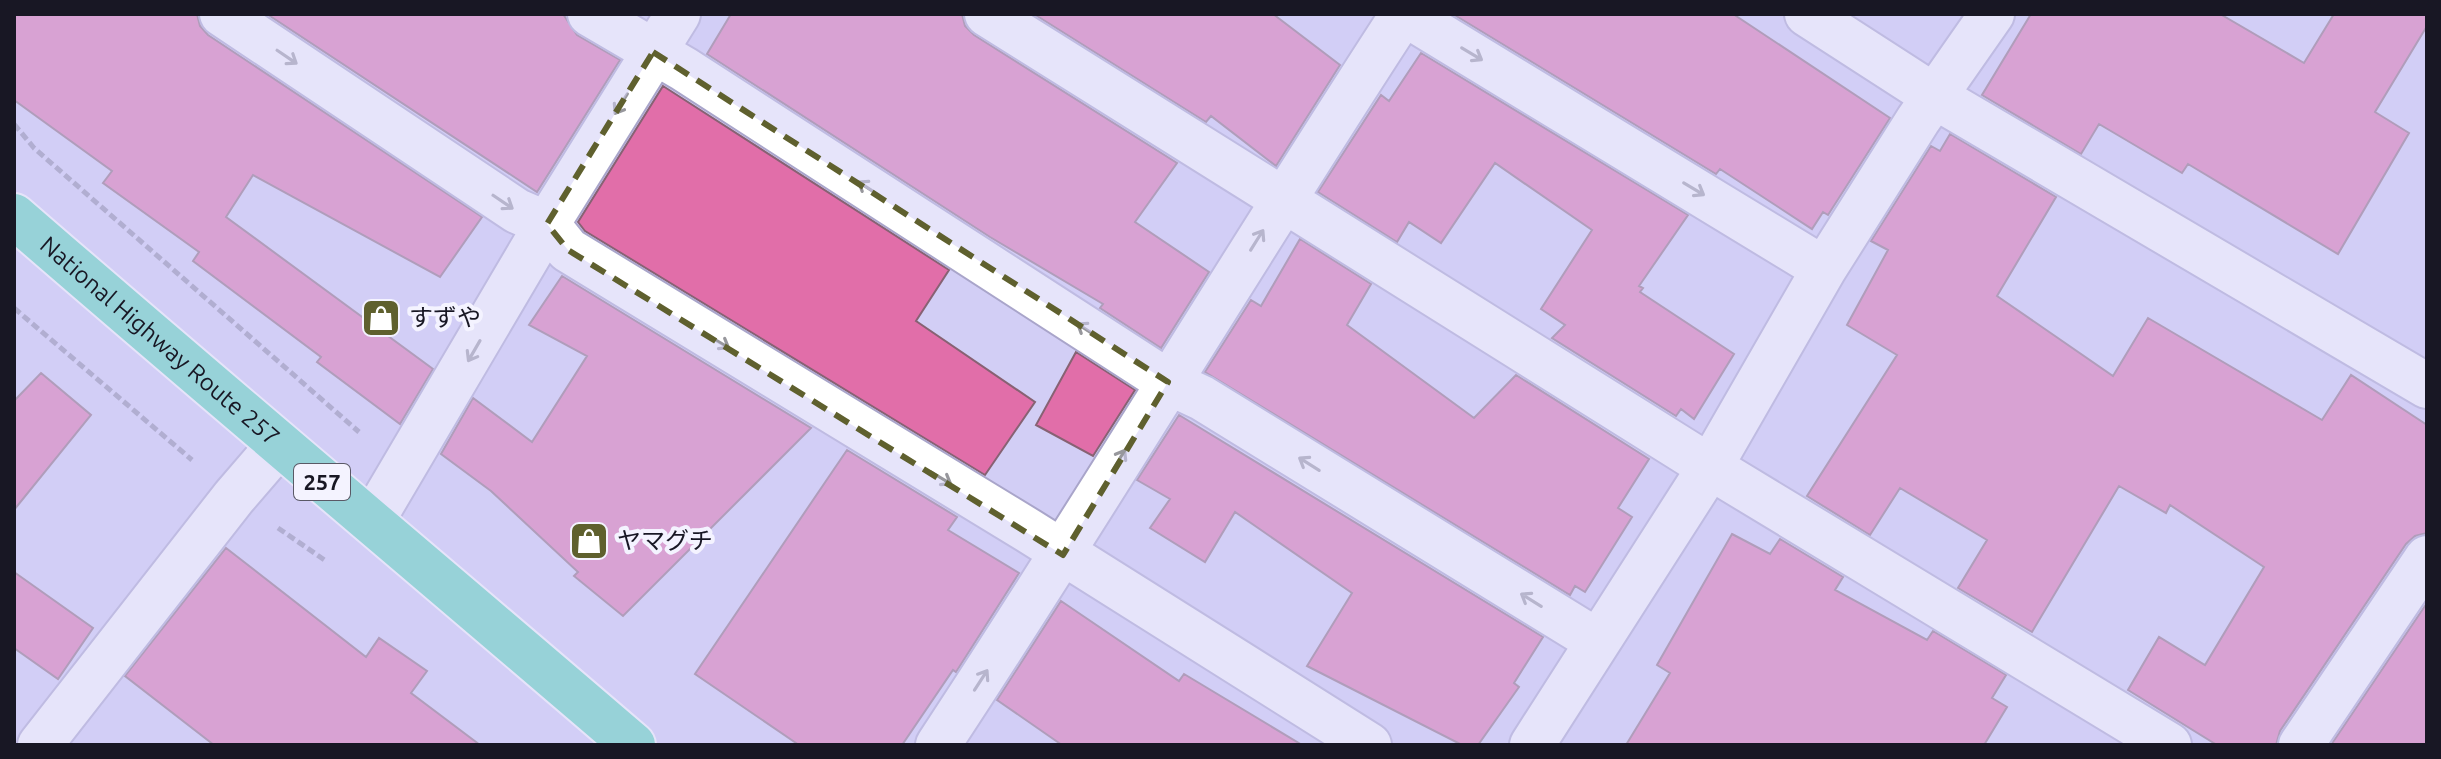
<svg xmlns="http://www.w3.org/2000/svg" width="2441" height="759" viewBox="0 0 2441 759" font-family="Ubuntu,'Noto Sans JP',sans-serif">
	<style>
		.building { fill: #e16ea9; stroke: #876273; stroke-width: 2 }
		.lines { fill: none; stroke-linecap: round; stroke-linejoin: round }
		.minor-casing { stroke: #a9a5ca; stroke-width: 48 }
		.tertiary-casing { stroke: #a9a5ca; stroke-width: 48 }
		.trunk-casing { stroke: #fff; stroke-width: 48 }
		.path { stroke: #8a87a4; stroke-width: 5; stroke-dasharray: 8 4; stroke-linecap: butt }
		.minor { stroke: #fff; stroke-width: 44 }
		.tertiary { stroke: #fff; stroke-width: 44 }
		.trunk { stroke: #50d7b4; stroke-width: 44 }
		.oneway { stroke: #97979c }
		.marked { fill: none; stroke: #5f602e; stroke-width: 6; stroke-dasharray: 16 10; stroke-linejoin: round }
		.labels { text-anchor: middle; stroke-width: 8; stroke-linejoin: round; paint-order: stroke }
		.shield { fill: #f4f3ff; stroke: #5a5966; stroke-width: 2 }
		.shield-label { font-size: 22px; font-weight: bold; fill: #181724 }
		.poi-label { font-size: 24px; fill: #181724; stroke: #f4f3ff; text-anchor: start }
		.street-label { font-size: 24px; fill: #181724; stroke: #f4f3ff }
	</style>
	<rect width="100%" height="100%" fill="#d2cef5"/>
	<path class="building" d="M14,14H197L200,26L208,35L482,217L440,277L253,175L226,217L433,369L400,424L317,362L321,357L193,261L199,252L103,183L112,171L14,100Z
		M267,14H563L577,35L620,60L537,192Z
		M731,14H962L965,26L974,35L1177,163L1135,222L1209,272L1161,348L1100,308L1103,304L990,237L707,54Z
		M1034,14H1273L1340,65L1276,166L1211,116L1206,122Z
		M1453,14H1733L1890,118L1828,215L1823,212L1812,229L1720,169L1716,174Z
		M2031,14H2220L2304,63L2334,14H2427V26L2375,112L2409,133L2338,254L2188,164L2182,173L2099,124L2081,154L1982,95Z
		M1421,53L1688,215L1639,286L1643,288L1640,292L1734,354L1694,419L1681,409L1676,416L1552,338L1565,325L1541,309L1592,230L1495,163L1441,243L1409,222L1397,242L1318,192L1381,95L1389,101Z
		M663,86L949,270L916,321L1035,402L985,475L585,231L578,222Z
		M1950,134L2056,197L1997,296L2113,376L2148,318L2322,420L2351,375L2427,425V533L2415,536L2406,544L2280,731L2276,745H2217L2128,690L2159,637L2205,665L2264,567L2170,505L2166,513L2119,486L2032,632L1958,588L1987,540L1900,488L1870,535L1807,496L1897,355L1847,325L1888,250L1871,241L1931,146L1940,151Z
		M1300,239L1371,284L1347,325L1474,418L1516,375L1649,459L1618,508L1632,517L1585,592L1575,586L1570,595L1205,372L1251,300L1261,306Z
		M562,276L811,428L623,616L574,576L578,572L491,491L441,454L473,398L532,442L587,356L529,325Z
		M1076,352L1135,390L1093,456L1036,425Z
		M41,373L91,415L14,510V401Z
		M1179,415L1543,637L1514,683L1519,687L1478,745H1462L1307,666L1352,593L1235,512L1205,562L1150,528L1170,499L1137,480Z
		M847,450L957,517L948,530L1019,573L956,672L953,670L902,745H799L695,674Z
		M1732,534L1770,554L1780,539L1843,577L1835,590L1927,640L1933,631L2006,675L1992,698L2007,707L1984,745H1626L1670,673L1657,665Z
		M226,548L366,657L379,638L427,671L411,693L480,745H214L125,676Z
		M14,572L93,628L58,679L14,648Z
		M1061,601L1179,681L1184,674L1302,745H1062L997,700Z
		M2427,603V745H2331Z"/>
	<g class="lines">
		<g class="minor-casing">
			<path id="minor" d="M222,14L517,211L547,224L568,250L1029,531L1369,745
				M590,14L684,69L1168,382L1202,398L1597,641
				M987,14L1710,467L2169,745
				M1405,14L1824,269
				M1807,14L1934,96L2427,386
				M372,521L547,224L678,14
				M40,745L234,497L278,446
				M938,745C1097,504 1245,256 1403,14
				M1532,745L1710,467L1824,269L1918,120L1992,14"/>
		</g>
		<g class="tertiary-casing">
			<path id="tertiary" d="M2301,745L2427,558"/>
		</g>
		<g class="trunk-casing">
			<g id="trunk">
				<path id="s1" d="M14,216C219,394 427,568 633,745"/>
			</g>
		</g>
		<path class="path" d="M14,124L34,148L359,432
			M14,308L192,460
			M278,528L326,561"/>
		<use href="#minor" class="minor"/>
		<use href="#tertiary" class="tertiary"/>
		<use href="#trunk" class="trunk"/>
	</g>
	<defs><path id="oneway-shaft" d="M-6 0H5M1.5-3L5.5 0L1.5 3" fill="none" stroke-width="1.6" stroke-linecap="round" stroke-linejoin="round" transform="scale(2)"/></defs>
	<g class="oneway">
		<use href="#oneway-shaft" transform="translate(1472 54) rotate(31)"/>
		<use href="#oneway-shaft" transform="translate(287 57) rotate(34)"/>
		<use href="#oneway-shaft" transform="translate(621 104) rotate(122)"/>
		<use href="#oneway-shaft" transform="translate(868 188) rotate(-147)"/>
		<use href="#oneway-shaft" transform="translate(1694 189) rotate(31)"/>
		<use href="#oneway-shaft" transform="translate(503 202) rotate(34)"/>
		<use href="#oneway-shaft" transform="translate(1257 240) rotate(-58)"/>
		<use href="#oneway-shaft" transform="translate(1087 330) rotate(-147)"/>
		<use href="#oneway-shaft" transform="translate(719 342) rotate(31)"/>
		<use href="#oneway-shaft" transform="translate(474 351) rotate(120)"/>
		<use href="#oneway-shaft" transform="translate(1119 460) rotate(-59)"/>
		<use href="#oneway-shaft" transform="translate(1309 464) rotate(-148)"/>
		<use href="#oneway-shaft" transform="translate(941 478) rotate(31)"/>
		<use href="#oneway-shaft" transform="translate(1531 600) rotate(-148)"/>
		<use href="#oneway-shaft" transform="translate(981 680) rotate(-57)"/>
	</g>
	<path d="M0 0H2441V759H0ZM653,52L1168,382L1063,555L568,250L547,224Z" fill="#d2cef5" fill-opacity=".55" fill-rule="evenodd"/>
	<path class="marked" d="M653,52L1168,382L1063,555L568,250L547,224Z"/>
	<defs>
		<g id="shop-square" transform="scale(2)"><rect x="-9" y="-9" width="18" height="18" rx="4" fill="#5f602e" stroke="#f4f3ff"/><path d="M-5-2.5h2.3a2.7 3.5 0 0 1 5.4 0H5L5.5 6h-11ZM-1.5-2.5h3a1.5 2.3 0 0 0-3 0Z" fill="#fff"/></g>
	</defs>
	<g fill-rule="evenodd">
		<use href="#shop-square" x="381" y="318"/>
		<use href="#shop-square" x="589" y="541"/>
	</g>
	<g class="labels">
		<rect class="shield" x="294" y="464" width="56" height="36" rx="6"/>
		<g class="shield-label">
			<text x="322" y="490">257</text>
		</g>
		<g class="poi-label">
			<text x="409" y="326">すずや</text>
			<text x="617" y="549">ヤマグチ</text>
		</g>
		<g class="street-label">
			<text dy="8" stroke="none"><textPath href="#s1" startOffset="192">National Highway Route 257</textPath></text>
		</g>
	</g>
	<rect width="2441" height="759" fill="none" stroke="#181724" stroke-width="32"/>
</svg>
